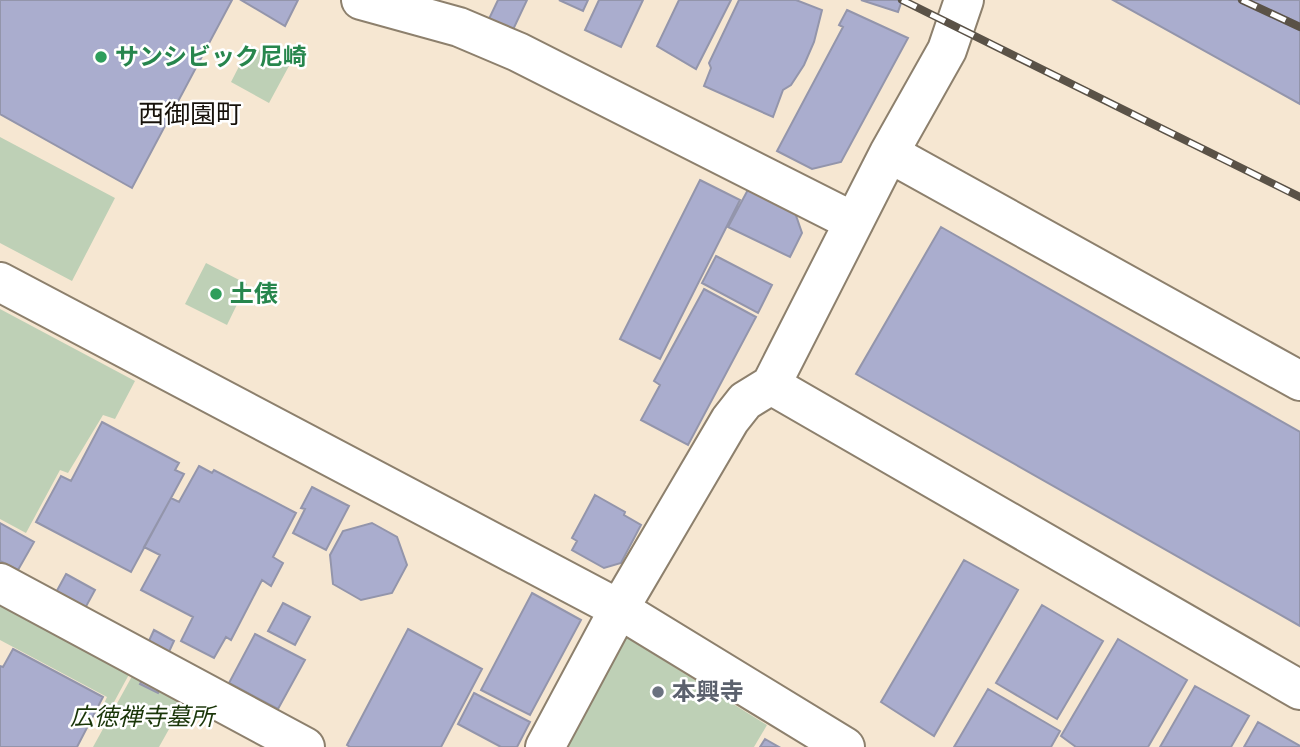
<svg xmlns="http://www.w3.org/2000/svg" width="1300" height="747" viewBox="0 0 1300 747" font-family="'IBM Plex Serif','Noto Sans JP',serif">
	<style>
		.green { fill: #bed0b6 }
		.building { fill: #aaadce; stroke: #9395ab; stroke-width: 2 }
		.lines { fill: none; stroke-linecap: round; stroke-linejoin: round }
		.minor-casing { stroke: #8d806d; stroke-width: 42 }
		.minor { stroke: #fff; stroke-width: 38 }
		.rail-casing { stroke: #5a5247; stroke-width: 8 }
		.rail { stroke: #fff; stroke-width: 5; stroke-dasharray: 16; stroke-linecap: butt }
		.leisure-dot { fill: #2e9e5b; stroke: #fff; stroke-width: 2.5 }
		.worship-dot { fill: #6b7280; stroke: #fff; stroke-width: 2.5 }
		.labels { text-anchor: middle; stroke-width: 5; stroke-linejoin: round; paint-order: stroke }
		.leisure-label { font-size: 24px; font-weight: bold; fill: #27864d; stroke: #fff; text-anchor: start }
		.worship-label { font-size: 24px; font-weight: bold; fill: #5b616d; stroke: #fff; text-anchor: start }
		.park-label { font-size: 24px; font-style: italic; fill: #1a3609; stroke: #fff }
		.neighbourhood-label { font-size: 26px; fill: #17120b; stroke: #fff }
	</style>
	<rect width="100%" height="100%" fill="#f6e7d2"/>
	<path class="green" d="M250,45L289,66L269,103L231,82Z
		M0,137L115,198L72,281L0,243Z
		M206,263L247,284L227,325L185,304Z
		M0,309L135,381L115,419L103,415L68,473L60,470L26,533L0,519Z
		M0,595L133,667L107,715L100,712L107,697L0,640Z
		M626,637L767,725L754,747H566Z
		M136,669L187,697L159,747H93Z"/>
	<path class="building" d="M0,0H232L132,188L0,114Z
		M241,0H298L285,26Z
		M498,0H527L511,34L487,23Z
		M559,0H588L583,11Z
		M599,0H643L621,47L585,30Z
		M679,0H731L696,69L657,46Z
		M739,0H796L822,10L814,42L804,65L791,85L783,90L773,117L704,86L711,68L709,63Z
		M861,0H902L898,12Z
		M1113,0H1300V104Z
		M847,10L908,38L841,162L812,169L777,151L843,27L839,25Z
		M700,180L740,200L660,359L620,339Z
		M751,184L792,204L802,233L790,257L728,227Z
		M941,227L1300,432V626L856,374Z
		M716,256L772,285L758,313L702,283Z
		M704,289L756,317L688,445L641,420L660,385L654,381Z
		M102,422L179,463L175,470L184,474L131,572L36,522L61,476L71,481Z
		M199,466L212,473L214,470L296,513L273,557L283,563L271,586L262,580L231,640L226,637L214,658L181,641L193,617L141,590L160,555L144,547L171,498L179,502Z
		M312,487L349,506L326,550L293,533L305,509L301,508Z
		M595,495L625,512L624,515L641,525L621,563L604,568L572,550L577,541L572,538Z
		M0,523L34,542L18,570L0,561Z
		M372,523L397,537L407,565L392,593L361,600L333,584L330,555L343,531Z
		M964,560L1018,590L934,736L881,702Z
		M66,574L95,590L83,612L54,596Z
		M532,593L581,620L530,715L481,690Z
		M283,603L310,617L295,645L268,631Z
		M1042,605L1103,641L1057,719L996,683Z
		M408,629L482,669L441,747H350L347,745Z
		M154,630L174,641L167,656L147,645Z
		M255,634L305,660L278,709L229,683Z
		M1118,639L1187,680L1148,747H1076L1061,736Z
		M13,649L103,697L77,747H0V666L3,667Z
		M146,673L163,683L158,693L140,684Z
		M1195,686L1249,716L1231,747H1160Z
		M988,689L1060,731L1051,747H954Z
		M474,693L530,722L517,747H501L458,724Z
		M1258,722L1300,746V747H1244Z
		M765,739L779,747H760Z"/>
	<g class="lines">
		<g class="minor-casing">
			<path id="minor" d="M361,0L459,27L518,52L854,222
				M889,153L1300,381
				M0,282L619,609L845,747
				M771,385L1300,690
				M0,583L305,747
				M545,747L619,609L730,420L745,401L771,385L889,153L947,50L964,0"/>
		</g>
		<use href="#minor" class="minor"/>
		<g class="rail-casing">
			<path id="rail" d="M902,0L1300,197
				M1242,0L1300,27"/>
		</g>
		<use href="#rail" class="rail"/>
	</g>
	<g class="leisure-dot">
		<circle cx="101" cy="57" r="7"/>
		<circle cx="216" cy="294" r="7"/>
	</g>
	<circle class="worship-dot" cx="658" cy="692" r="7"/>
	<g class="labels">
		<g class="leisure-label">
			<text x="115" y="65">サンシビック尼崎</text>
			<text x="230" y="302">土俵</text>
		</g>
		<g class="worship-label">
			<text x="672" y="700">本興寺</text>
		</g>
		<g class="park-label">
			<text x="142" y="725">広徳禅寺墓所</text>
		</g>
		<g class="neighbourhood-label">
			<text x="190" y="123">西御園町</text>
		</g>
	</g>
</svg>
